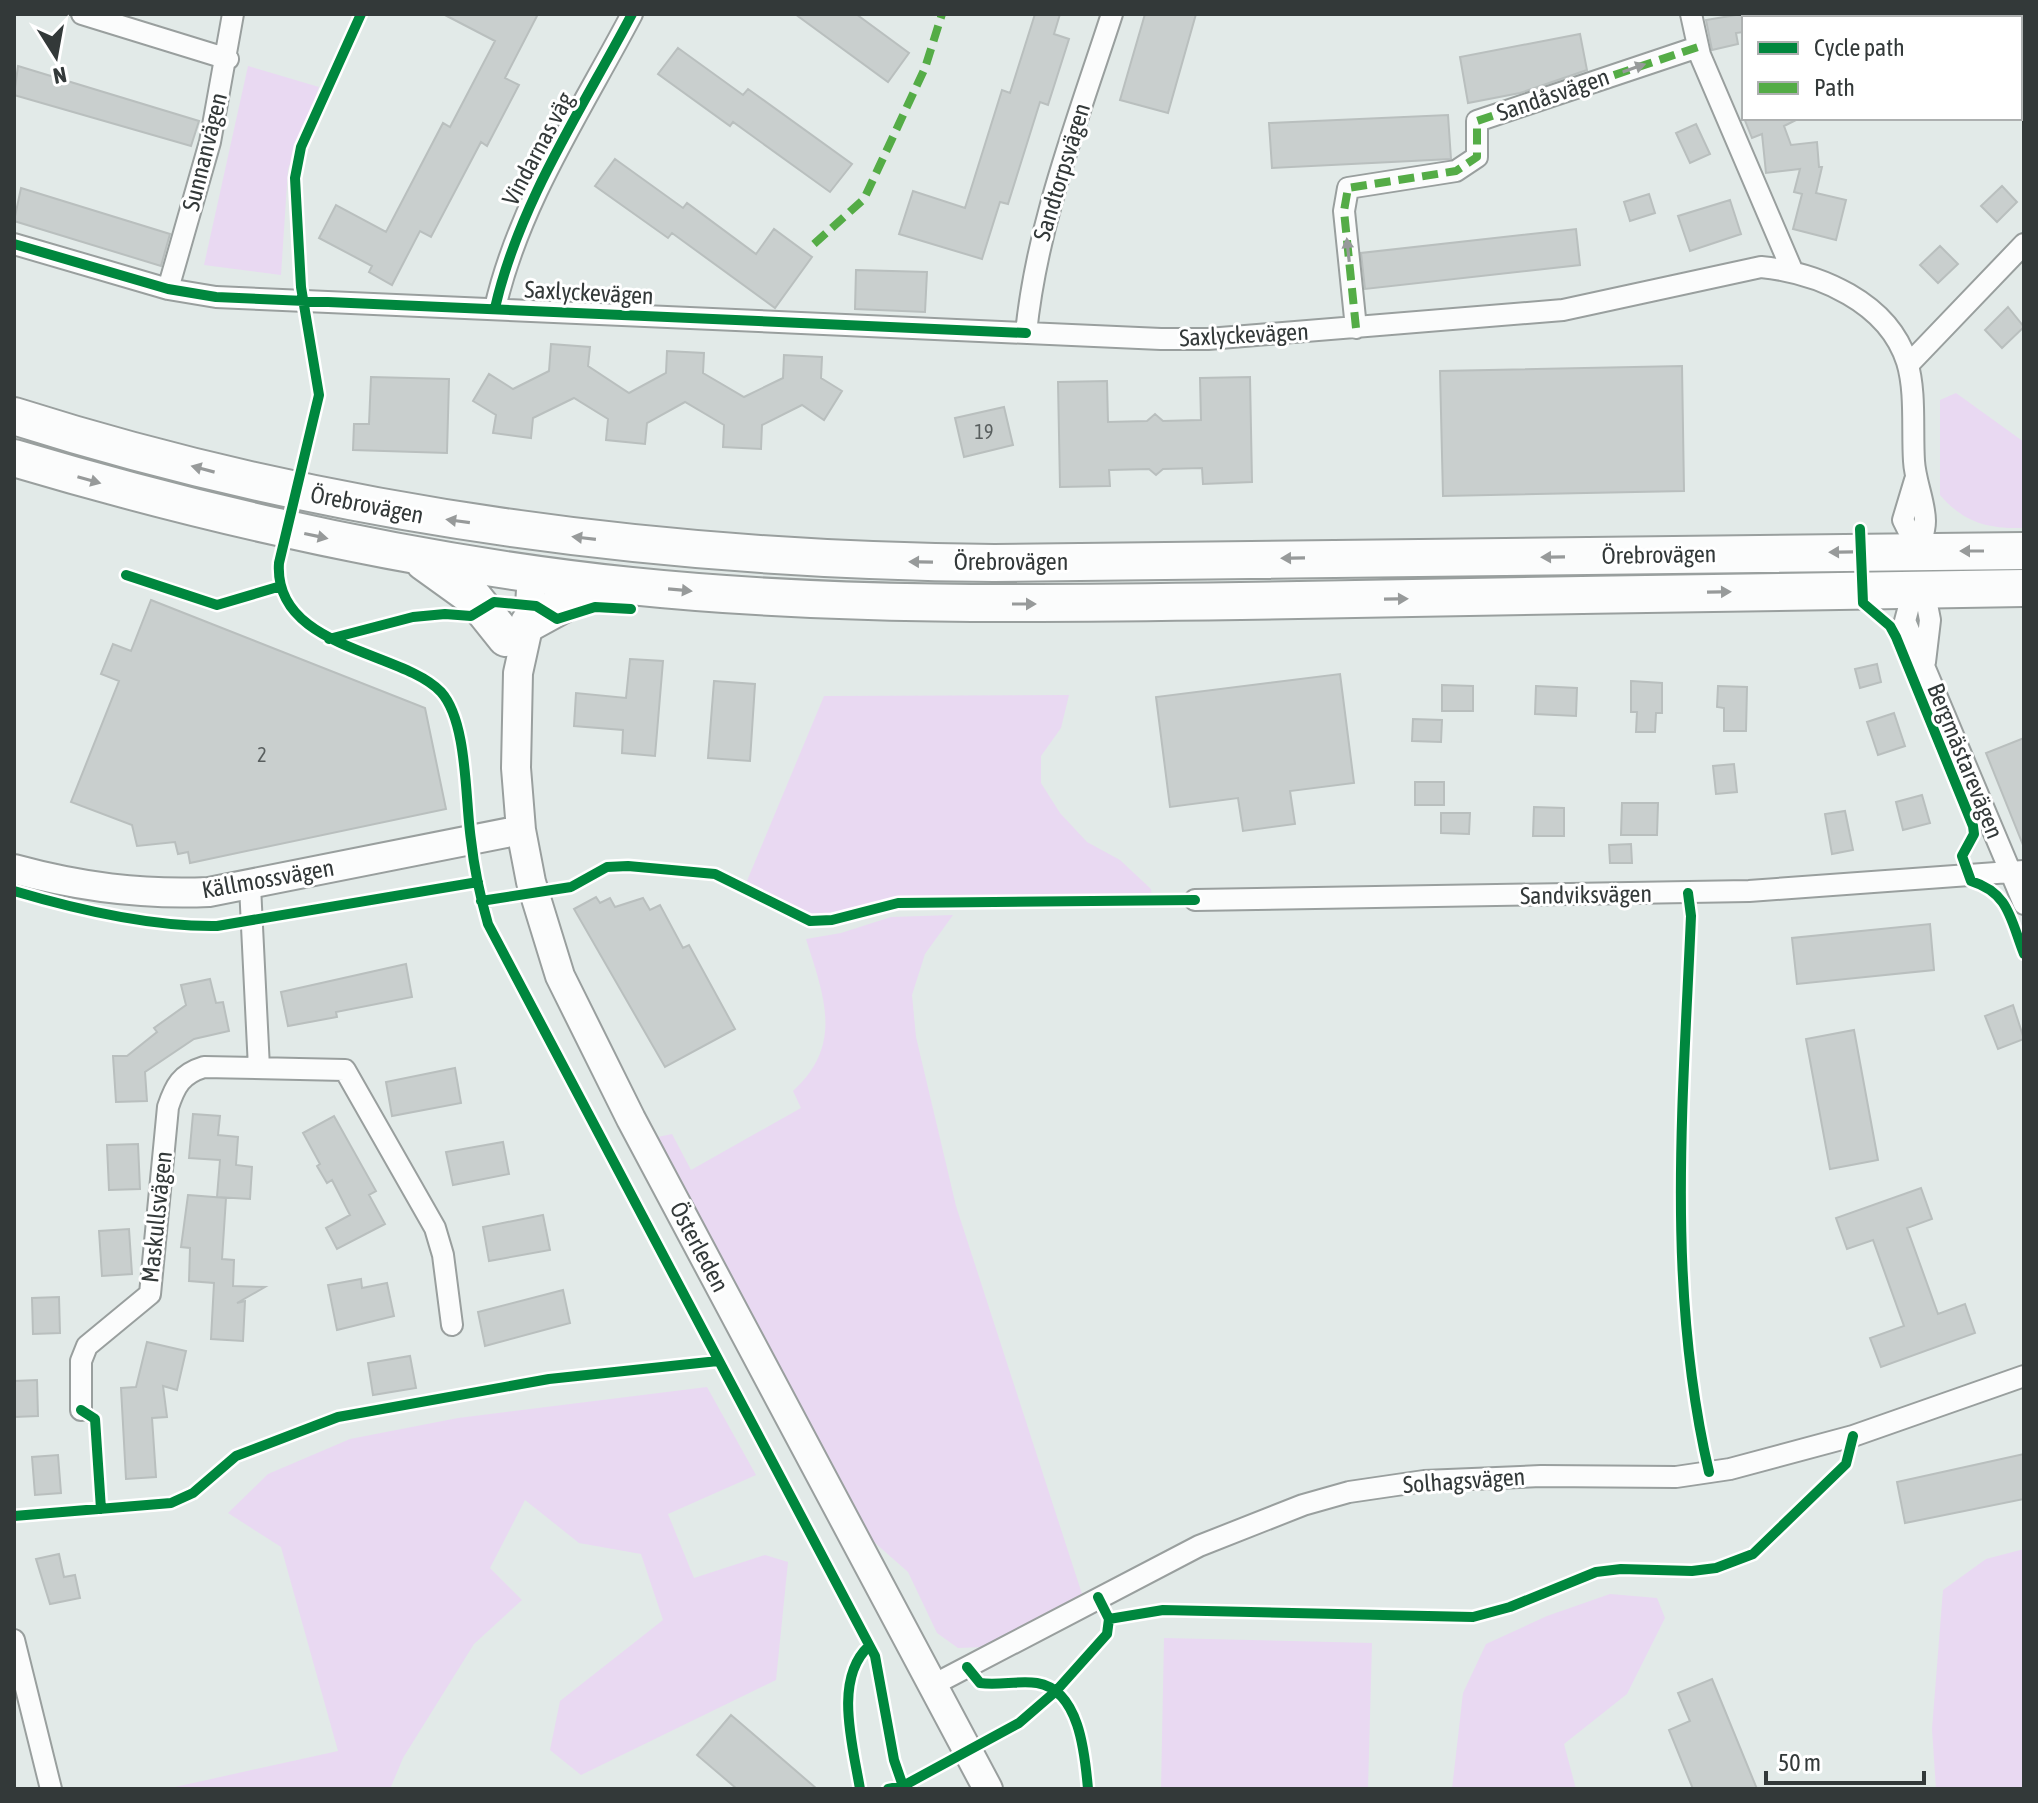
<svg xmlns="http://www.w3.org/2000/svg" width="2038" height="1803" viewBox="0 0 2038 1803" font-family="'Asap Condensed',sans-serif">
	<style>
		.green { fill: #e9d9f2 }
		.building { fill: #c9cfce; stroke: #b9bfbe; stroke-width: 2 }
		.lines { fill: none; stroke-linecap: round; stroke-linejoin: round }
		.street-casing { stroke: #999f9e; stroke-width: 24 }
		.secondary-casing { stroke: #999f9e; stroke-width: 32 }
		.highway-casing { stroke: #999f9e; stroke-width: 40 }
		.street { stroke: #fbfcfc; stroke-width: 20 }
		.secondary { stroke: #fbfcfc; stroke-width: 28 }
		.highway { stroke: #fbfcfc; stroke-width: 36 }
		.quiet { stroke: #54ac46; stroke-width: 8; stroke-dasharray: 16 8; stroke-linecap: butt }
		.cycleway-casing { stroke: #fff; stroke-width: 15 }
		.cycleway { stroke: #00873e; stroke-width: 10 }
		.oneway { fill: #979a9a }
		.labels { text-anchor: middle; stroke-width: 6; stroke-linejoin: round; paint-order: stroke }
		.number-label { font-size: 20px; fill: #585e5e }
		.street-label { font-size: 24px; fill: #333939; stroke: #fff }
	</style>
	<rect width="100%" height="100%" fill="#e2eae8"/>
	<path class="green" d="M248,66L319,87L288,169L281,275L204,265Z
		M1956,393L2024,442V528C1989,529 1964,523 1940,495V400Z
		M1069,695L1061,728L1041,756V783L1060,813L1087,842L1120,860L1151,889L1152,900L900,902L820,923L800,918L744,888L824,696Z
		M953,915L925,954L912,995L916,1037L956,1206L1082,1594L984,1647L958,1648L937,1633L908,1572L874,1542L658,1137L672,1134L691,1170L801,1108L793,1091C844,1045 824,996 806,939L841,933L891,917Z
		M707,1387L756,1475L668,1514L694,1578L765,1555L788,1562L776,1680L581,1775L550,1750L560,1701L663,1620L641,1554L579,1543L525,1500L490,1568L522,1600L474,1644L403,1758L390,1789H166L338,1751L281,1547L228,1513L268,1474L350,1439L458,1418Z
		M2024,1549V1789H1936L1932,1729L1943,1590L1986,1559Z
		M1610,1594L1657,1598L1665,1618L1627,1694L1564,1744L1576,1789H1452L1463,1693L1486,1644L1547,1616Z
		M1164,1638L1372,1643L1368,1789H1161Z"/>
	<path class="building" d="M443,14H538L505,78L519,85L487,146L481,142L431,237L420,231L392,285L369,272L372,266L319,238L336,205L386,232L443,123L450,127L495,41Z
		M795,14H856L909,53L888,82Z
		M1035,14H1060L1054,34L1069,39L1048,105L1040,102L1008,204L1000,202L982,259L899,234L913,191L965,208L1002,90L1010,93Z
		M1145,14H1196L1168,113L1120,100Z
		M1742,14L1744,32L1736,33L1738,44L1712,50L1706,20Z
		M1580,34L1587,70L1520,93L1468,103L1460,57Z
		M678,48L743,95L748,89L852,164L830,192L733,122L730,126L658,74Z
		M18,66L199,121L191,146L14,95Z
		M1448,115L1451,159L1272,168L1269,123Z
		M1744,118H1800L1784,126L1791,145L1817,142L1819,167H1822L1816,193L1846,200L1836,240L1793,229L1802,194L1794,192L1800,169L1766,173L1762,134L1752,138Z
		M1696,124L1710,154L1690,163L1676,133Z
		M615,159L683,208L687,203L756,254L774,229L812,257L775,308L672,233L668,238L595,186Z
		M2002,186L2017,202L1997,222L1981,206Z
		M21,188L170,234L161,266L14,221Z
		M1649,194L1655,213L1630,221L1624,202Z
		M1730,200L1741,234L1690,251L1678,216Z
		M1576,229L1580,265L1365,289L1361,253Z
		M1940,246L1958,264L1938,283L1920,265Z
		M856,270L927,272L925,312L855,309Z
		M2008,307L2024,327L2002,348L1985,330Z
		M551,344L590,347L588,366L629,393L666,373L667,351L704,353L703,373L744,397L783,378L784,355L822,357L821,378L842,391L824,420L802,405L762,425L761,449L723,447L724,425L685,402L647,423L645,444L606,440L608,419L574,398L533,418L531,438L493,433L496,415L473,401L489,374L513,389L549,371Z
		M1682,366L1684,491L1443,496L1440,371Z
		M371,377L449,379L447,453L353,450L354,424H369Z
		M1250,377L1252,482L1203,484L1202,468L1163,469L1156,475L1149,469L1109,470L1110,486L1060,487L1058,382L1107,381L1108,422L1147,421L1155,414L1163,421L1201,420L1200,378Z
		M1004,407L1013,445L964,457L955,418Z
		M151,600L425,708L446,809L190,863L188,852L178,854L175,842L137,846L132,825L71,802L119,681L101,674L113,644L131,651Z
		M630,659L663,661L655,756L622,753L623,730L574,726L576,693L626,698Z
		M1877,664L1881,682L1860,688L1855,669Z
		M1340,674L1354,783L1290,791L1295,824L1243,831L1238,798L1170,807L1156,697Z
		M714,681L755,684L750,761L708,758Z
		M1631,681L1662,683V713H1656L1655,732H1636L1637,712H1631Z
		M1442,685L1473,686V711H1442Z
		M1536,686L1577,688L1576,716L1535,714Z
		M1718,686L1747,687L1746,731H1724V708L1717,707Z
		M1894,713L1905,746L1878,755L1867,722Z
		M1413,719L1442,720L1441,742L1412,741Z
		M2024,738V844L2023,845L1986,753Z
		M1734,764L1737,792L1716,794L1713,766Z
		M1415,782H1444V805H1415Z
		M1922,795L1930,823L1903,830L1896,802Z
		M1622,803H1658L1657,835H1621Z
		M1534,807L1564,808V836H1533Z
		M1845,811L1853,850L1832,854L1825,814Z
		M1441,813H1470L1469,834L1441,833Z
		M1631,844L1632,863H1610L1609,845Z
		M596,897L600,903L610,898L615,907L643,898L650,910L660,905L683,948L689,945L735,1029L665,1067L574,909Z
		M1930,924L1934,970L1797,984L1792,938Z
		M406,964L412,997L336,1012L337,1017L288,1026L281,992Z
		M210,979L216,1003L223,1002L229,1031L194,1039L145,1072L147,1101L116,1102L113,1056H127L157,1032L154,1028L186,1005L181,985Z
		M2013,1005L2024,1039L1998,1049L1985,1016Z
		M1854,1030L1878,1160L1830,1169L1806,1039Z
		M455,1068L461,1103L392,1116L386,1082Z
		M193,1114L220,1116L218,1135L238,1137L236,1165L252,1167L250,1199L217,1197L220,1160L189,1158Z
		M334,1116L376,1191L369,1195L385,1224L337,1249L326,1228L350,1215L332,1180L327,1183L317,1166L320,1164L303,1133Z
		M503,1142L509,1174L453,1185L446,1152Z
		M138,1144L140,1189L109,1190L107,1145Z
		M1921,1188L1932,1219L1907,1228L1938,1314L1965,1304L1975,1333L1881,1367L1870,1338L1904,1326L1873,1240L1847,1249L1836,1218Z
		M188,1195L226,1198L222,1259L234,1260L233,1286L265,1287L237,1303L245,1301L243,1341L211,1339L214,1283L189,1281L190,1248L181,1247Z
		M543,1215L550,1250L489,1261L483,1227Z
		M129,1229L132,1274L102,1276L99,1231Z
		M361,1279L362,1288L387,1283L394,1316L337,1330L328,1285Z
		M563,1290L570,1323L485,1346L478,1312Z
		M59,1297L60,1333L33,1334L32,1298Z
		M147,1342L186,1351L177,1390L163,1386L167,1417L152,1418L156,1477L126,1479L121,1388L136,1387Z
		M410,1356L416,1388L373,1395L368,1363Z
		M37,1380L38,1416L14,1417V1381Z
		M2024,1454V1499L1905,1523L1897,1482Z
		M58,1455L61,1493L35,1495L32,1457Z
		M59,1554L64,1577L75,1575L80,1598L50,1604L36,1559Z
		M1712,1679L1757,1789H1693L1669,1730L1690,1721L1678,1693Z
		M731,1715L817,1789H737L697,1755Z"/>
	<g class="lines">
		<g class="street-casing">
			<path id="street" d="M82,14L228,59
				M1691,14L1700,55L1792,270
				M14,244L168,289L216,297L1161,339H1208L1563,310L1761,267C1819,273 1888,302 1907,362C1916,391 1912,430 1914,461C1915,481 1925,502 1925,521C1925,531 1921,542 1919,552
				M168,289L210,142L233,14
				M495,308C519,203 582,109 632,14
				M1356,328L1344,211L1348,188L1456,171L1477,157V121L1698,47
				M1026,333C1037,223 1078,119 1112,14
				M1908,365L2024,244
				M1915,480L1903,520L1919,552
				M1924,589L1909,606L1905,621L2024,904
				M1924,589L1930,620L1925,662
				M250,886L259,1068
				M1195,900L1749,891L2024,871
				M81,1410V1361L87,1346L150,1294L168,1107C175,1086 181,1074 204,1067L345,1070L435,1228L443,1255L452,1325
				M14,1640L51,1789
				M933,1685L1199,1546L1303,1505L1349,1492L1424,1481L1541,1476L1676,1477L1730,1469L1853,1436L2024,1376"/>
		</g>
		<g class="secondary-casing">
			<path id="secondary" d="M532,573L529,623L518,673L516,768L521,830L531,882L560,976L631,1119L988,1789
				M14,869C80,887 141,895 209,892L521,830"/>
		</g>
		<g class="highway-casing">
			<path id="highway" d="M14,416C332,517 661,560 994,563L2024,551
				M14,458C216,518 420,564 631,586C834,607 1037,604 1241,601C1502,598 1763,590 2024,588
				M424,562L474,598L506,638
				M529,623L602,583"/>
		</g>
		<use href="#street" class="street"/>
		<use href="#secondary" class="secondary"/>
		<use href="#highway" class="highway"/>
		<path class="quiet" d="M814,244L864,199L925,68L942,14
			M1356,328L1344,211L1348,188L1456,171L1477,157V121L1698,47"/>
		<g class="cycleway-casing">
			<path id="cycleway" d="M361,14L301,147L295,178L301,287L319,395L279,563C273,649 403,651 441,692C468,722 465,801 471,840C474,868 480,896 488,924L875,1656L894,1760L904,1789
				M14,244L168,289L216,297L1026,333
				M495,308C519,203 582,109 632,14
				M1860,529L1863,603L1890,626L1896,637L1973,826L1974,834L1962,856L1971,881C2009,893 2010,918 2024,954
				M126,575L217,605L281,586
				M329,639L413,617L445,614L471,616L494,602L536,606L557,619L595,607L631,609
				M14,891C78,910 150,927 217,926L478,882
				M1688,893L1691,916C1683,1102 1666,1289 1709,1472
				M481,901L571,887L607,867L628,866L715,874L810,921L832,920L898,903L1195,900
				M81,1410L95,1419L101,1509
				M14,1516L171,1503L193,1493L236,1456L338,1417L549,1379L718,1361
				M1109,1619L1163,1610L1473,1617L1510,1607L1596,1572L1621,1569L1692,1571L1716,1568L1753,1554L1846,1464L1853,1436
				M967,1667L980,1683C999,1686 1018,1680 1037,1683C1080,1690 1085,1755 1088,1789
				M860,1789C853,1746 833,1679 869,1646
				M888,1789L903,1786L1019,1723L1056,1691L1107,1634L1109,1619L1098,1597"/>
		</g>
		<use href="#cycleway" class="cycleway"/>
	</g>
	<defs><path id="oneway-solid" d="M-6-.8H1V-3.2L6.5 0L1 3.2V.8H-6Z" transform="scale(2)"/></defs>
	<g class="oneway">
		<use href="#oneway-solid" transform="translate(1634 68) rotate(-19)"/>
		<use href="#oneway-solid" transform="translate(1348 250) rotate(-96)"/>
		<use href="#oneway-solid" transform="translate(203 469) rotate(-165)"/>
		<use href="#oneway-solid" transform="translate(89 480) rotate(16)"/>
		<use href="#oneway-solid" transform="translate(458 521) rotate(-172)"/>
		<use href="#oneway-solid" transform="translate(316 536) rotate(12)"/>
		<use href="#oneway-solid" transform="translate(584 538) rotate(-173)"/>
		<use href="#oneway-solid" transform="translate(1972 551) rotate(180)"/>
		<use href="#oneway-solid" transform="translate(1841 552) rotate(179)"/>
		<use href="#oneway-solid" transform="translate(1553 557) rotate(179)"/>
		<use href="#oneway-solid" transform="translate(1293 558) rotate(179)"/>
		<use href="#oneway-solid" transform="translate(921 562) rotate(-179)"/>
		<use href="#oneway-solid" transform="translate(680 590) rotate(5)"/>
		<use href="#oneway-solid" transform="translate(1719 592) rotate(-1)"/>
		<use href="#oneway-solid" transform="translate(1396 599) rotate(-1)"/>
		<use href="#oneway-solid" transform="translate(1024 604)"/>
	</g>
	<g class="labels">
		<g class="number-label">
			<text x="984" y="439">19</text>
			<text x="262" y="762">2</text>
		</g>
		<g class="street-label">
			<text transform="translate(1553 95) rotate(-19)" y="8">Sandåsvägen</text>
			<text transform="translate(538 149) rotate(-62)" y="8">Vindarnas väg</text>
			<text transform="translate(205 152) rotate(-76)" y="8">Sunnanvägen</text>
			<text transform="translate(1062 172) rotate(-73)" y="8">Sandtorpsvägen</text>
			<text transform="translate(589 293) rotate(3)" y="8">Saxlyckevägen</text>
			<text transform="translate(1244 335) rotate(-3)" y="8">Saxlyckevägen</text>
			<text transform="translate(367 505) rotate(11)" y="8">Örebrovägen</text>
			<text transform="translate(1659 555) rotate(-1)" y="8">Örebrovägen</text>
			<text x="1011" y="570">Örebrovägen</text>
			<text transform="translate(1965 761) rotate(68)" y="8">Bergmästarevägen</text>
			<text transform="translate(268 879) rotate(-10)" y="8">Källmossvägen</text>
			<text transform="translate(1586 895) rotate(-1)" y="8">Sandviksvägen</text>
			<text transform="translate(157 1217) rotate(-84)" y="8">Maskullsvägen</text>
			<text transform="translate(699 1247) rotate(62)" y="8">Österleden</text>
			<text transform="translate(1464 1481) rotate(-4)" y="8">Solhagsvägen</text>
		</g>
	</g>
	<rect width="2038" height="1803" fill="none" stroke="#333939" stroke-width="32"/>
	<rect x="1742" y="16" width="280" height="104" fill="#ffffff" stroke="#adb0b0" stroke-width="2"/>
	<rect x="1758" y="42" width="40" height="12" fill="#00873e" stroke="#adb0b0" stroke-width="2"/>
	<text x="1814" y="56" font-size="24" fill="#333939">Cycle path</text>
	<rect x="1758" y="82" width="40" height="12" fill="#54ac46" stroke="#adb0b0" stroke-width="2"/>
	<text x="1814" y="96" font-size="24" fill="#333939">Path</text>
	<g transform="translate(56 56) rotate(169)" stroke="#ffffff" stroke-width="6" paint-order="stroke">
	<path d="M0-6L14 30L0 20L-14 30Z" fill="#333939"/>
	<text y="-12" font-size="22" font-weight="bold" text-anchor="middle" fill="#333939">N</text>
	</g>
	<path d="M1766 1771v12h158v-12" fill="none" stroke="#333939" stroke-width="4"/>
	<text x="1778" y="1771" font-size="24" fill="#333939" stroke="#ffffff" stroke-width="6" paint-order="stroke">50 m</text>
</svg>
